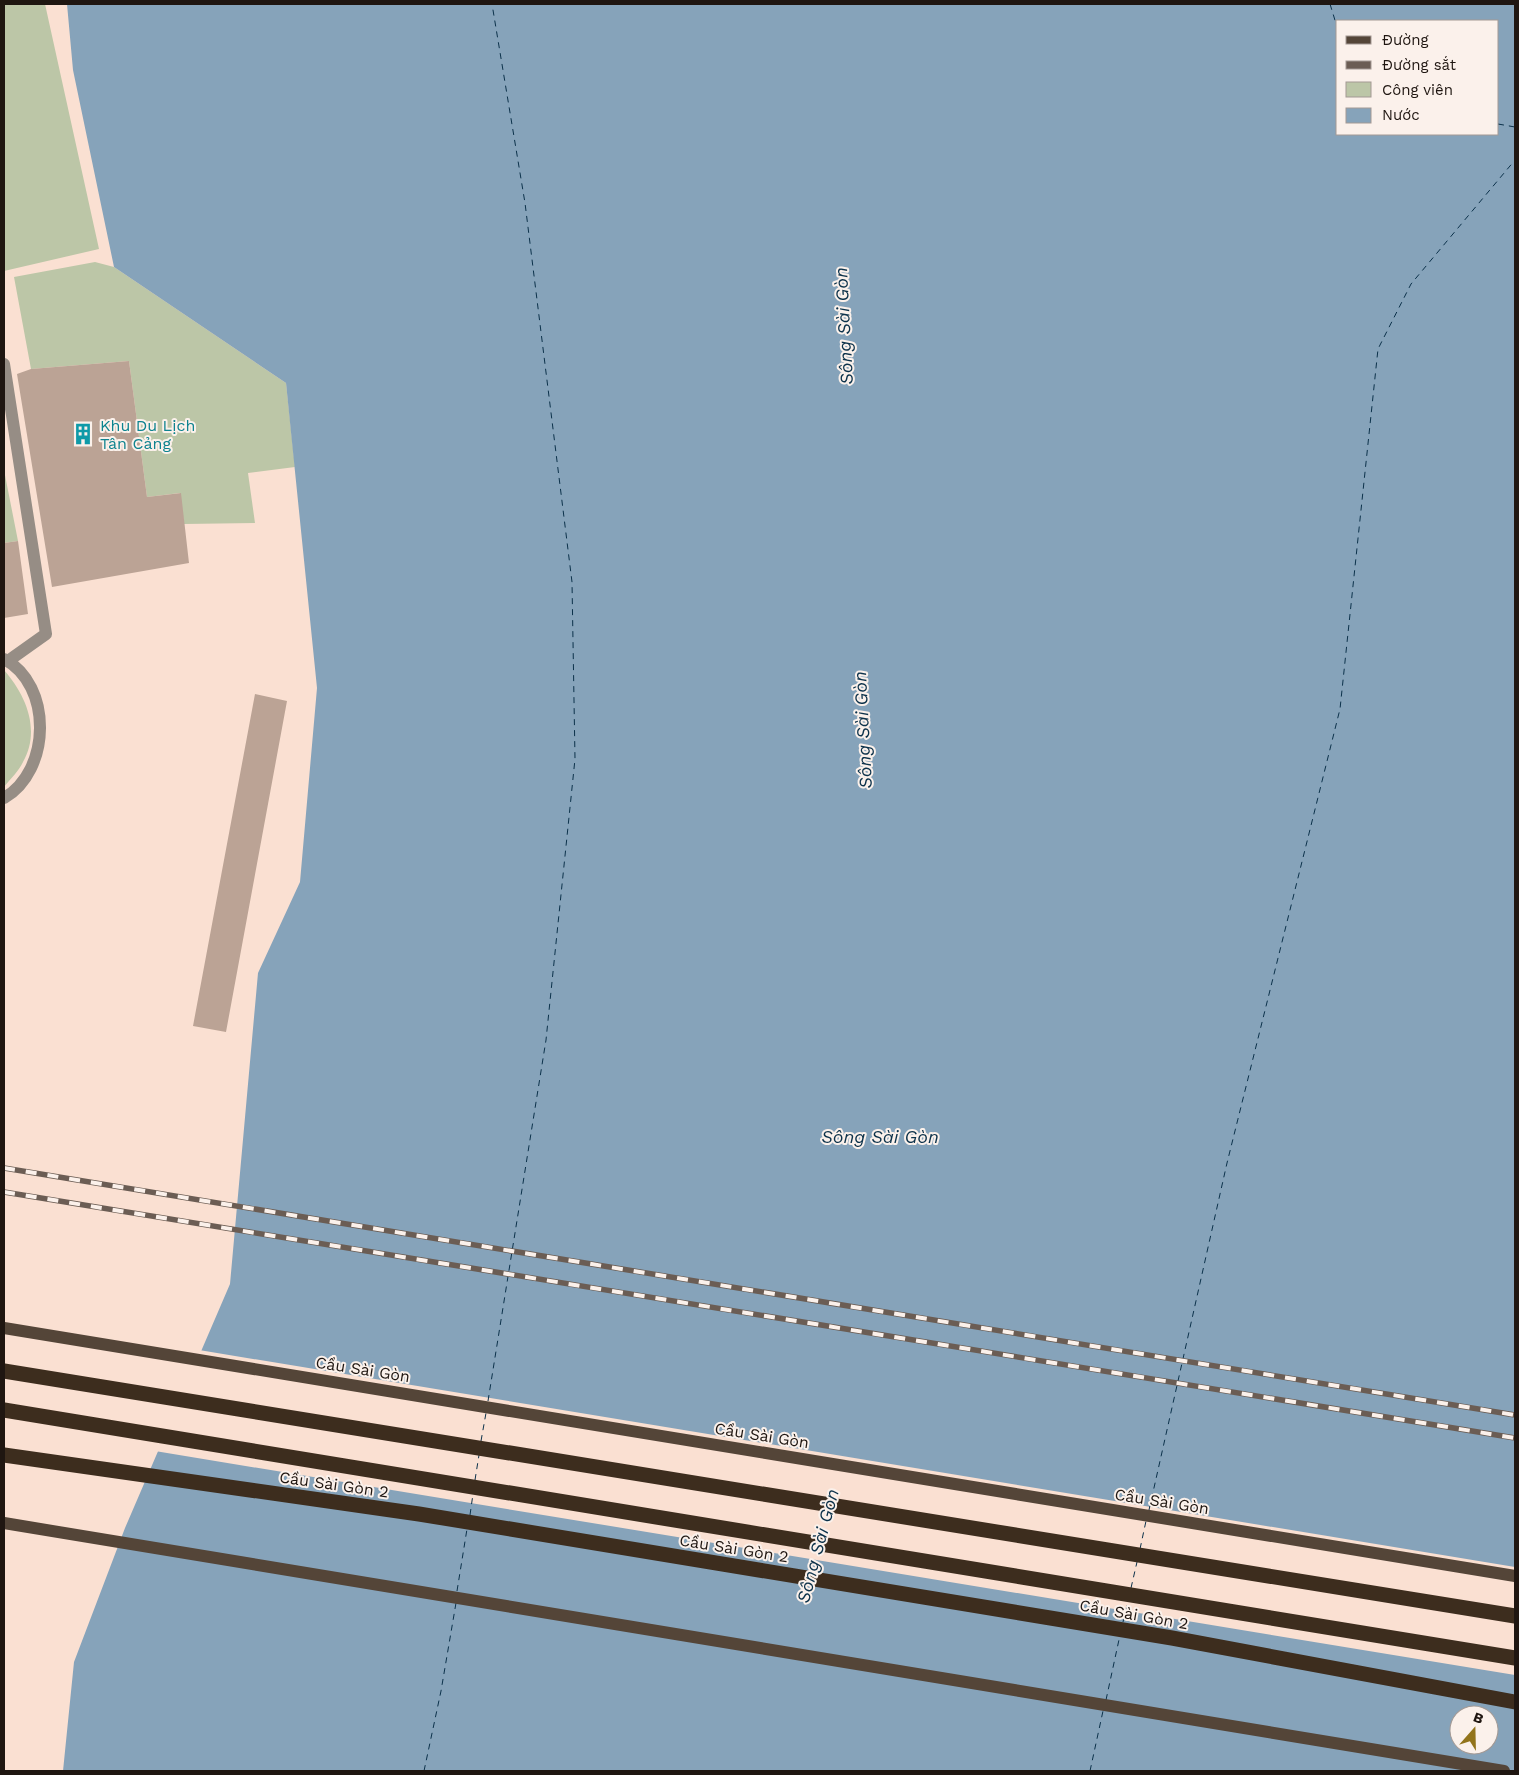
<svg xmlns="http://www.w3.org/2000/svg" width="1519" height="1775" viewBox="0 0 1519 1775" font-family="'Work Sans',sans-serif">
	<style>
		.green { fill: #bcc6a7 }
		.water { fill: #86a3ba; fill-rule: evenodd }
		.pier { fill: #fae0d2 }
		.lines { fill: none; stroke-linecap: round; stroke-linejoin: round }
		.ferry { stroke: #0b314a; stroke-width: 1; stroke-dasharray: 6 5; stroke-linecap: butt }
		.building { fill: #bba395 }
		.minor { stroke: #968d85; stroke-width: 12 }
		.major { stroke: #544538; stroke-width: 12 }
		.highway { stroke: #3d2d1e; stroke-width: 15 }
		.rail-casing { stroke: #6b5d54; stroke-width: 5.5 }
		.rail { stroke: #fbf1eb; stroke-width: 4; stroke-dasharray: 11; stroke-linecap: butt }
		.labels { text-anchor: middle; stroke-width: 4; stroke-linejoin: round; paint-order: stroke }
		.culture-label { font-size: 16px; fill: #0d838f; stroke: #fbf1eb; text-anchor: start }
		.street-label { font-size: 16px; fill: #1f1611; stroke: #fbf1eb }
		.water-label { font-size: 18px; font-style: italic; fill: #0b314a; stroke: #fbf1eb }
	</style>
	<rect width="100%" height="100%" fill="#fae0d2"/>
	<path class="green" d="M4,4H45L99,249L4,271Z
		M95,262L114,267L286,383L295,467L248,473L255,523L184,524L180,493L147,497L129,361L31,369L14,277Z
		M4,470L18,541L4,543Z
		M4,670C26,695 41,730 23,762C19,771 10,779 4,787Z"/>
	<path class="water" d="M67,4H1515V1771H63L74,1662L125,1528L230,1284L258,973L300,882L317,688L286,383L114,267L73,70ZM1338,21H1498V134H1338ZM1459,1715H1489V1745H1459Z"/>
	<path class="pier" d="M199,1350L1515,1567V1675L155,1451Z"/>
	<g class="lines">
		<path class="ferry" d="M1330,4L1338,30
			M1498,124L1515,127
			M488,1401L546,1040L575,759L572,582L525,203L492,4
			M481,1441L486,1413
			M475,1480L479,1455
			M1149,1510L1227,1163L1340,709L1378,349L1411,284L1515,160
			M470,1515L473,1494
			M1140,1549L1146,1521
			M1131,1588L1137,1562
			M457,1591L467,1529
			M1123,1622L1128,1601
			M1106,1700L1120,1635
			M424,1771L441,1691L456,1603
			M1090,1771L1103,1711"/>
	</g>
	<path class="building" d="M129,361L147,497L181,493L189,563L52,587L17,374L31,369Z
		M18,541L28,614L4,618V543Z
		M255,694L287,701L226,1032L193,1026Z"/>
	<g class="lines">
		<path class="minor" d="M4,364L46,634L8,661
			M4,659C53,685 51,771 4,798"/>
		<path class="major" d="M4,1328L1515,1576
			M4,1523L1504,1771"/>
		<path class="highway" d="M4,1371L1515,1616
			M4,1410L1515,1658
			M4,1455L419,1514L1172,1638L1515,1702"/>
		<g class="rail-casing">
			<path id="rail" d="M4,1168L1515,1415
				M4,1192L1515,1438"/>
		</g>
		<use href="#rail" class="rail"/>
	</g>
	<defs>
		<g id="building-bare" transform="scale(1.725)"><path d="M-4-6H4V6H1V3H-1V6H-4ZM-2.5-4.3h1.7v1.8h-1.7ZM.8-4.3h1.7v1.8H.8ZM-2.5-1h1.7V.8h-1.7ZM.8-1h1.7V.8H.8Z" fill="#0f9aa8" stroke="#fbf1eb" stroke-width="2.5" paint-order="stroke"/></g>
	</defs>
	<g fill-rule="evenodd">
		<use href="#building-bare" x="83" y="434"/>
	</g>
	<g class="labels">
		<g class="culture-label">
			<text x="100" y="431">Khu Du Lịch<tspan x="100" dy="18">Tân Cảng</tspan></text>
		</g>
		<g class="street-label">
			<text transform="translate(363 1369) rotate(9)" y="6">Cầu Sài Gòn</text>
			<text transform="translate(762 1435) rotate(9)" y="6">Cầu Sài Gòn</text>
			<text transform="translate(334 1484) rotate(8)" y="6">Cầu Sài Gòn 2</text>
			<text transform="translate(1162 1501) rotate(9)" y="6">Cầu Sài Gòn</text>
			<text transform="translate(734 1548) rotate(9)" y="6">Cầu Sài Gòn 2</text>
			<text transform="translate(1134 1614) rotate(10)" y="6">Cầu Sài Gòn 2</text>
		</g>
		<g class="water-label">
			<text transform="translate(844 326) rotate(-93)" y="6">Sông Sài Gòn</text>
			<text transform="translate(863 730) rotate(-93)" y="6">Sông Sài Gòn</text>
			<text x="880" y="1143">Sông Sài Gòn</text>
			<text transform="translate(818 1546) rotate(-75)" y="6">Sông Sài Gòn</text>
		</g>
	</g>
	<rect width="1519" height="1775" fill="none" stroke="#1f1611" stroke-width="10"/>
	<rect x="1336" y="20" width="162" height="115" fill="#fbf1eb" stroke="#a39994"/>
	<rect x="1346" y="36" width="25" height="8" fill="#544538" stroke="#a39994"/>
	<text x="1382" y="45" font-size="15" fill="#1f1611">Đường</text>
	<rect x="1346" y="61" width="25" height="8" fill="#6b5d54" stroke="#a39994"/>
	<text x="1382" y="70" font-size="15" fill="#1f1611">Đường sắt</text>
	<rect x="1346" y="82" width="25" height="15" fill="#bcc6a7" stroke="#a39994"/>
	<text x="1382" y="95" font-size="15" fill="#1f1611">Công viên</text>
	<rect x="1346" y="108" width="25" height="15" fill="#86a3ba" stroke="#a39994"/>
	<text x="1382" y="120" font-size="15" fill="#1f1611">Nước</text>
	<g transform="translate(1474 1730) rotate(20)"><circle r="24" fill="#fbf1eb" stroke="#a39994"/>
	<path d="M0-4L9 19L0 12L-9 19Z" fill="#92741b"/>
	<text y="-8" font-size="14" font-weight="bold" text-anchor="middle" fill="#1f1611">B</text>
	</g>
</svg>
